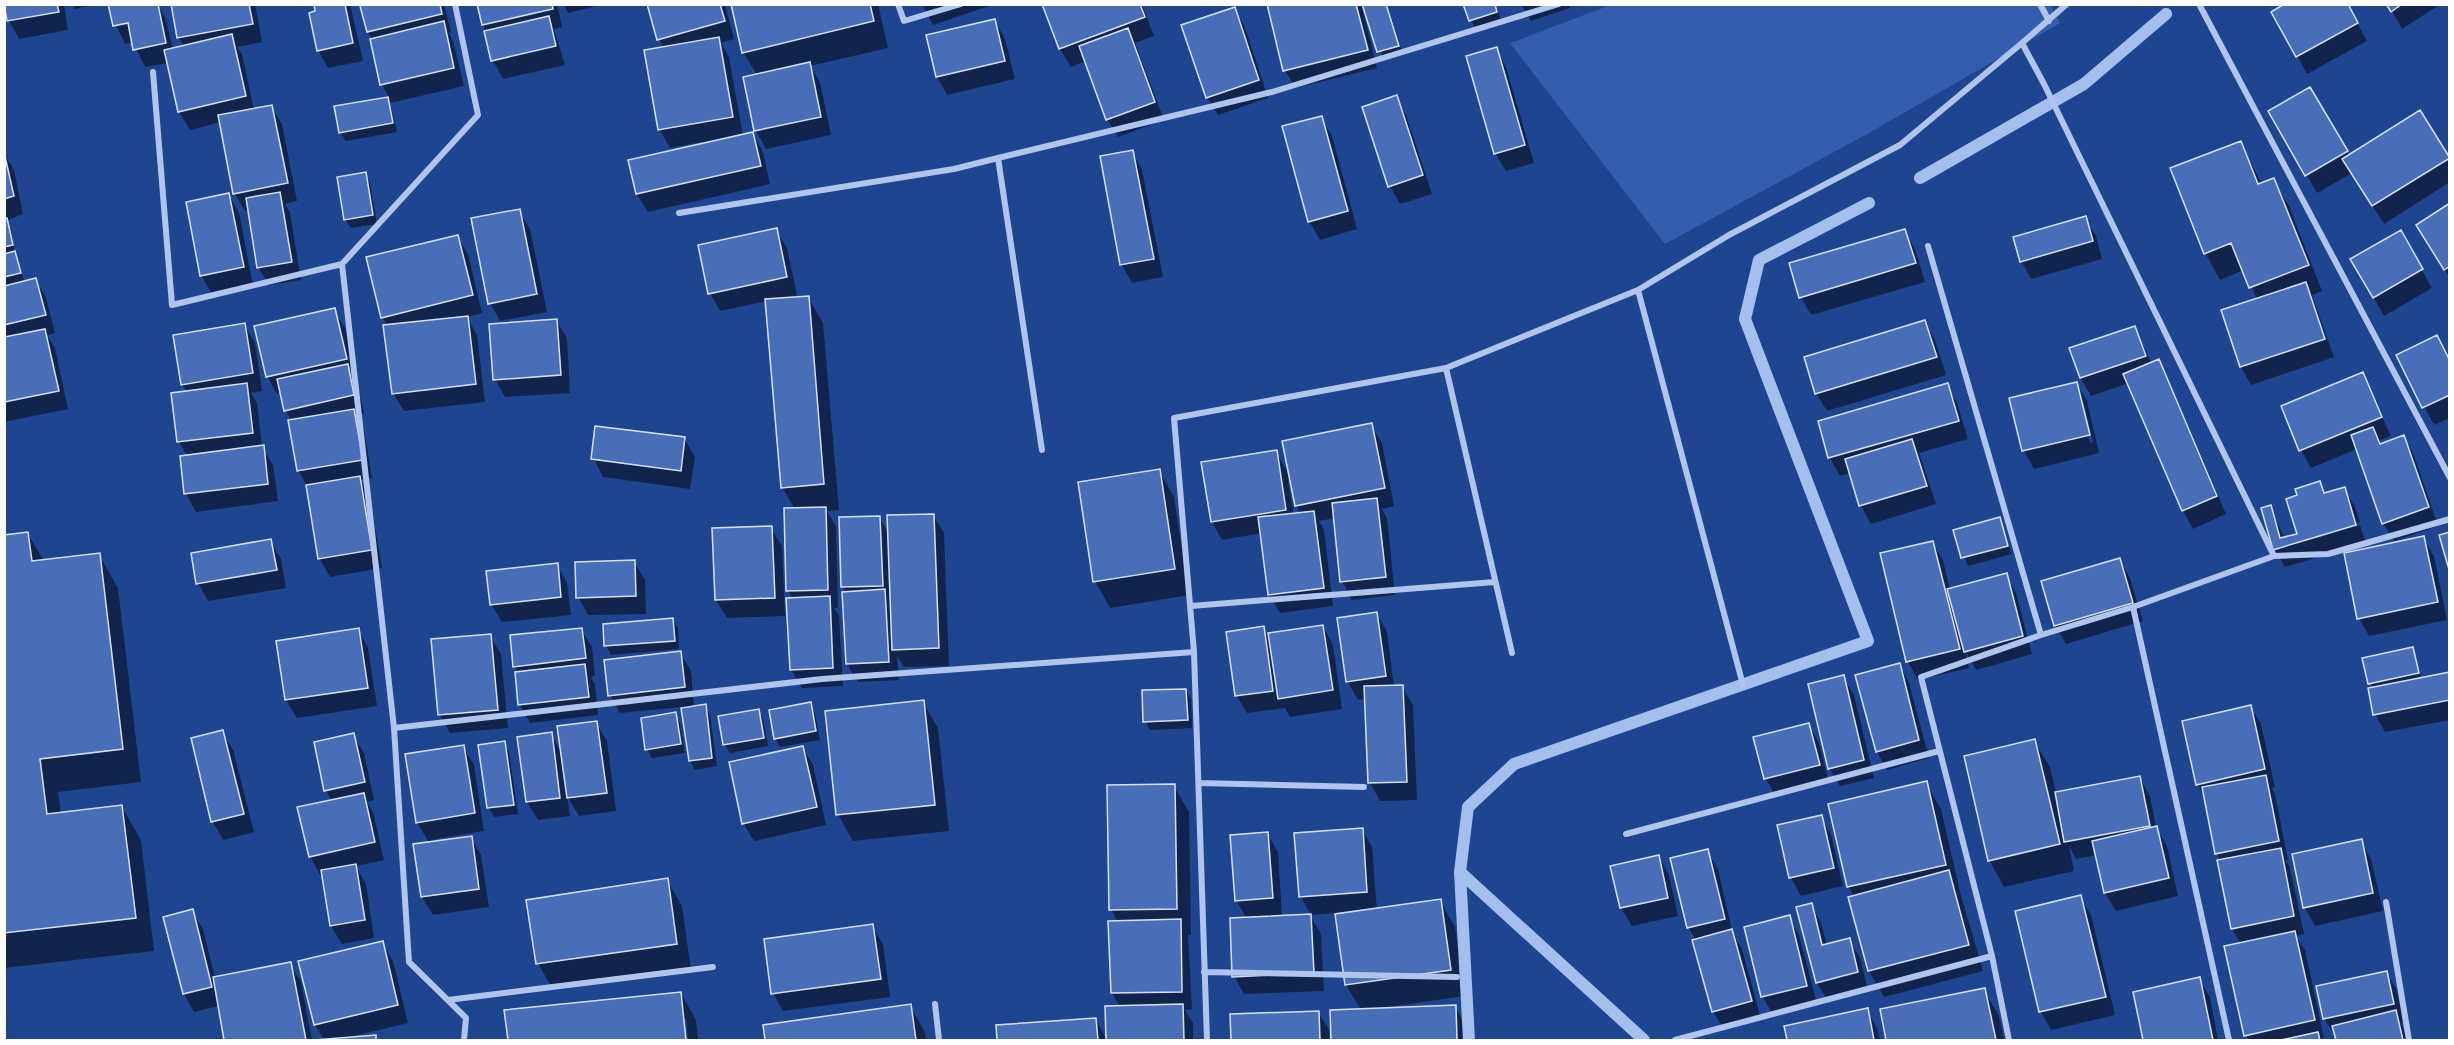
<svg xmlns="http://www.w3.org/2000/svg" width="2454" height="1045" viewBox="0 0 2454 1045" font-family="'Asap Condensed',sans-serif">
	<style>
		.green { fill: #345dad }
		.shadow { fill: #0007; fill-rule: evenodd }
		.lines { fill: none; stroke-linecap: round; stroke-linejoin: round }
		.stream { stroke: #a4beee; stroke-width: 12 }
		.building { fill: #496eb7; stroke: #d6e2f9; stroke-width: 1.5 }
		.street { stroke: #b0c5ed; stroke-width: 6 }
	</style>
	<rect width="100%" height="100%" fill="#204590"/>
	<path class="green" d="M1613,4H2050L2060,23L1869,133L1665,244L1510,43Z"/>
	<path class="shadow" d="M6,4H64L68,30L19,39L9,21Z
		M72,4H97L75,9Z
		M106,4H158L166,20L173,50L184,47L179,38L172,4H255L262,42L237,47L242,54L254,110L271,106L282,124L297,201L285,204L290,212L301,280L269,285L258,267L249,210L245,211L234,193L221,122L190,130L179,112L168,63L145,67L133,42L125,44Z
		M315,4H350L363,61L328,68L318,50Z
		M371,4H444L451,32L449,33L453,41L464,86L390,103L397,132L346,141L340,132L336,107L389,98L382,84L373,40L368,32Z
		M478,4H557L562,27L554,29L565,65L503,79L493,61Z
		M564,4H605L568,13Z
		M648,4H725L734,39L721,43L729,57L743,136L753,134L763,152L770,184L648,212L637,194L703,145L702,142L670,148L660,130L646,52L663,48Z
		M732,4H878L888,48L810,66L820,82L831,135L766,149L756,131L757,75L743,52Z
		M922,4H992V5L933,25Z
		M1044,4H1142L1154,36L1135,43L1164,120L1118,137L1107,119L1086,61L1071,67L1060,49Z
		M1269,4H1387L1403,55L1384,60L1365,10L1363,11L1377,68L1295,88L1285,70Z
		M1465,4H1496L1501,21L1475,29Z
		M1521,4H1568L1570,8L1531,21Z
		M2347,4L2367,41L2307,74L2273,12Z
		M2388,4H2441L2402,29Z
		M1234,9L1245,27L1268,98L1218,115L1207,97Z
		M995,21L1005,39L1015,79L947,95L937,77Z
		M1496,49L1506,67L1534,163L1506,171L1495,153Z
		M2310,89L2349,157L2419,112L2450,160V182L2384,224L2352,173L2317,193L2270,112Z
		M1396,97L1406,115L1432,194L1400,204L1390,186Z
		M1321,118L1332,136L1357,229L1320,240L1309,221Z
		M2240,142L2262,184L2273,180L2289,206L2322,291L2312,295L2334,357L2251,385L2241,367L2223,311L2257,299L2244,270L2220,280L2205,253Z
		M1132,152L1142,170L1163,277L1132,283L1122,265L1102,158Z
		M4,154L14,170L23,214L6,221L11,229L15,254L25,283L36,280L46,298L55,333L47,335L55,348L68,409L4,422Z
		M365,174L370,183L377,224L351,228L345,219Z
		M229,195L239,213L253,285L212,294L201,275Z
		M2450,205V278L2428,243Z
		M519,211L530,229L547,312L500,321L490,303Z
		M2085,218L2096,236L2102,259L2031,279L2021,261Z
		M776,230L787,248L797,295L790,298L808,297L823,323L839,510L827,511L836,526L838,608H834L839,616L843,686L802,688L791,670L793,599L788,590L795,509L782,487L767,301L720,311L710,293Z
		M1904,231L1915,249L1925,282L1811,315L1801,297Z
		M2400,232L2432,288L2384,316L2352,259Z
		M457,236L468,254L482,313L467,317L477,335L485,402L404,411L393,393L388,326L382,317Z
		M334,310L345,328L364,413L356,415L364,429L372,478L360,480L370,496L382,568L330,577L320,559L307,486L298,470L292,421L285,410L282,393L277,394L267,376Z
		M556,320L567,338L570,393L505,397L495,379Z
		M1925,322L1935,340L1946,375L1827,411L1816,393Z
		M244,324L255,343L262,391L251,393L257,403L262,447L273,465L278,501L196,512L186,494L187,456L179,442L187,392L182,384Z
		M2135,327L2151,363L2158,360L2168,379L2226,514L2193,529L2183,511L2129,383L2091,396L2081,378Z
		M2398,356L2450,361V418L2434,425Z
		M2362,374L2391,436L2380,440L2382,445L2404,437L2414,455L2438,526L2394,541L2383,523L2357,449L2311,468L2301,450Z
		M2076,383L2087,401L2099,453L2034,469L2024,451L2011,400ZM2080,401H2083L2093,442L2090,443Z
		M1947,385L1957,403L1968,439L1919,453L1936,504L1871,524L1861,506L1851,473L1840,476L1830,458L1819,422Z
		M1371,425L1382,443L1394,506L1382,509L1387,518L1395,595L1352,600L1342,581L1335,518L1319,521L1324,530L1333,606L1280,613L1269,595L1262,533L1222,540L1212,522L1276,452L1289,474ZM1291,480L1296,506L1301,514L1294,515L1288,481Z
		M684,438L695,457L690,489L603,477L593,458Z
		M1159,470L1174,497L1189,595L1110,608L1095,581Z
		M2319,483L2326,494L2345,489L2355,507L2360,522L2303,539V542L2360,525L2366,543L2285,567L2274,549L2270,507L2285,539L2298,535Z
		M933,515L944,533L949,666L904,667L897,656L899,680L858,682L847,664L846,593L843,587L840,519L879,517L889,534Z
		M1999,519L2012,554L1968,566L1955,531Z
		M771,528L782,546L785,616L727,618L716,600L713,529Z
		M28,534L44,561L99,555L118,588L141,782L58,792L61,814L122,807L141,840L154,951L4,968V536Z
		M2423,538L2434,556L2447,620L2369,636L2359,618Z
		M270,541L281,559L286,588L208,601L198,583Z
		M1932,542L1943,560L1950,590L2006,575L2016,593L2032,654L1976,670L1966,652L1969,668L1918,680L1908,662L1882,555Z
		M2120,560L2130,578L2143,621L2066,644L2056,626L2043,582Z
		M634,562L645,580L646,614L588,615L578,597Z
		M557,565L567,583L571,615L502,622L491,604Z
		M1377,614L1387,632L1394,687H1402L1413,705L1417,800L1380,801L1370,783L1366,699L1358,700L1348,682Z
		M673,620L678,628L679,649L611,655L606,646Z
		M1323,626L1333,645L1342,709L1290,717L1285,708L1247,713L1236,695L1263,628L1271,641Z
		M581,629L592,647L595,676L591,677L595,684L598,715L530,723L520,705L519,673L514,666Z
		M358,630L368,648L377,706L297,718L286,700L278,642Z
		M490,636L501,654L508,728L450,733L439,714Z
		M2412,649L2422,679L2450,674V720L2385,732L2375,714L2373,689L2364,659Z
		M680,653L691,671L694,707L705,706L710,715L717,766L695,770L690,761L682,707L620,713L610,695Z
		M1899,665L1909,683L1929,758L1887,770L1877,752Z
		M1843,677L1854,695L1874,778L1840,786L1829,768Z
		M1186,690L1191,699L1192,728L1150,730L1145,721Z
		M923,702L938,728L949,831L853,841L838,815Z
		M810,704L815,713L820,740L780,747L775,738Z
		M2250,706L2261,724L2275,787L2272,788L2275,794L2288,860H2286L2290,868L2304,934L2296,936L2305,950L2324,1038L2320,1039L2322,1040H2249L2246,1035L2241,944L2232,929L2221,861L2217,854L2206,799L2197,784Z
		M758,710L763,719L768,746L730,753L725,745Z
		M675,714L680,723L685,753L652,758L647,749Z
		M596,723L607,741L616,811L579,816L567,796L570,816L538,820L527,802L551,734L562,754Z
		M1809,725L1819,743L1829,783L1776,796L1765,778Z
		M222,732L233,750L254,832L223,840L213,822L192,739Z
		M353,735L364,753L374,800L367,802L373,812L384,860L356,866L366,884L374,938L342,944L331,926L323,874L320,875L310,856L332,801L326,790Z
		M2034,741L2050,767L2056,793L2140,778L2150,796L2156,828L2167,846L2178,896L2116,911L2105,893L2097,855L2076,859L2069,846L2074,871L2004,887L1989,860Z
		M504,743L509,752L518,814L494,817L489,808L480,746Z
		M463,747L474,765L484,831L435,839L436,842L471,837L481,855L489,907L433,915L422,897L429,843L417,822Z
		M802,747L813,765L826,825L754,841L743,823Z
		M1926,783L1941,809L1960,892L1983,971L1884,997L1869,971L1850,898L1854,897L1849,887L1830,805Z
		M1174,786L1189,812L1191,935H1188L1192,1009L1185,1010L1193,1023V1040H998L997,1026L1096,1020L1107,1040L1120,1007L1112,993L1110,922H1118L1111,909Z
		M1821,817L1831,835L1843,886L1801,896L1791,878L1779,827Z
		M1362,829L1372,847L1377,910L1440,901L1455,927L1465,996L1388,1007L1389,1009L1455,1007L1470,1033V1040H1333L1332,1012L1361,1010L1346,985L1336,913L1311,915L1301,897L1296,834Z
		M1267,833L1278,852L1282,917L1310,916L1321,934L1324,991L1244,994L1234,976L1247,919L1236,900Z
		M2361,841L2371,859L2383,911L2315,926L2305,908L2294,856Z
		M1707,851L1718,869L1733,935L1742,949L1761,1019L1724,1030L1713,1011L1696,940L1688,927Z
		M1659,857L1669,875L1678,916L1632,926L1621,908Z
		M667,880L682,906L691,970L553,990L538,963Z
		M2080,897L2091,915L2115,1015L2051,1030L2041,1012L2016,912Z
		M1811,905L1821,923L1827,945L1849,940L1860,958L1868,990L1828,1001L1817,983L1798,908Z
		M192,911L203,929L215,978L290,964L301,982L312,1040H226L219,1006L194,1012L184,994L165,918Z
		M1789,917L1799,935L1817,1004L1773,1015L1763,997L1746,928Z
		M872,926L883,944L890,997L783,1011L773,993Z
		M382,943L393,961L408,1023L354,1036H375L377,1040H324L315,1025L300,962Z
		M2386,972L2397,990L2403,1022L2401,1023L2408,1040H2337L2324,1018Z
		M2199,979L2210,997L2218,1040H2144L2134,993Z
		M1984,990L1999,1016L2004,1040H1888L1882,1010Z
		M681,993L696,1020L698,1040H688L686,1019H683L685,1040H509L506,1011Z
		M910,1006L925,1032L926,1040H766L764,1027Z
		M1867,1010L1877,1028L1880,1040H1789L1786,1027Z
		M1318,1012L1329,1030V1040H1232V1015Z"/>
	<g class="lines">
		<path class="stream" d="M1920,178L2084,84L2166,14
			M1460,872L1644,1040
			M1469,1040L1460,872L1468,807L1514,764L1868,641L1745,319L1759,260L1869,203"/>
	</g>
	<path class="building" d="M4,4H57L59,12L7,21Z
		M108,4H158L166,43L133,50L128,23L113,26Z
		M171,4H249L253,24L177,38Z
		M314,4H345L353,43L317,51L309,13L315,11Z
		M364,4H440L442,14L367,32L360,6Z
		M477,4H552L553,9L482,25Z
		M647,4H720L725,21L657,40Z
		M731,4H870L874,21L742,53Z
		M1042,4H1140L1145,17L1059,49Z
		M1267,4H1356L1368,50L1283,71Z
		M1362,4H1386L1399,46L1377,52Z
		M1463,4H1495L1497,12L1469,21Z
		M2284,4H2348L2358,23L2296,57L2271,12Z
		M2386,4H2402L2391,12Z
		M1235,7L1259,80L1206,98L1181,25Z
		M549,16L556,46L491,61L484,31Z
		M995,19L1005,61L936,77L926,35Z
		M444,21L454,68L380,85L370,39Z
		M1128,28L1155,102L1106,120L1079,46Z
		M232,34L246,96L178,112L164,50Z
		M719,37L733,117L658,130L644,50Z
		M1497,47L1525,145L1494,154L1466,56Z
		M810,62L821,117L754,131L743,77Z
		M2310,87L2348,151L2305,176L2268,111Z
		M1397,95L1423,175L1388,187L1362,107Z
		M388,97L393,123L339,133L334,106Z
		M272,105L288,183L233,194L218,115Z
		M2420,110L2450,158L2372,206L2342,159Z
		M1322,116L1348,211L1308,222L1282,126Z
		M753,132L761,166L636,194L628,160Z
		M2241,141L2258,184L2274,178L2309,265L2249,288L2231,243L2204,254L2170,168Z
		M1133,150L1154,259L1120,265L1100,156Z
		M4,152L14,196L4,199Z
		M366,172L373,215L344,220L337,177Z
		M280,192L292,262L257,268L246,198Z
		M229,193L244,267L200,276L186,202Z
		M2450,203V266L2444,270L2416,225Z
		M520,209L537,294L488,304L471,218Z
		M2086,216L2093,241L2020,262L2013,237Z
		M7,218L13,245L4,247V219Z
		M777,228L787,277L708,294L698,245Z
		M1905,229L1916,263L1799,298L1789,263Z
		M2401,230L2423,269L2373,298L2350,259Z
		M458,235L473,295L381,318L366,257Z
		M15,251L21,273L4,277V254Z
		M36,278L46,315L4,325V286Z
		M2306,282L2325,339L2240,367L2221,310Z
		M809,296L824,484L781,488L765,299Z
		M335,308L347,359L266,377L254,326Z
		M468,316L476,384L392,394L383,325Z
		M557,319L561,375L493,380L489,324Z
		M1925,320L1937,357L1815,394L1804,357Z
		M245,323L253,373L181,385L173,335Z
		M2135,326L2146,356L2080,378L2069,348Z
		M45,329L59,391L4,402V337Z
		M2437,335L2450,361V395L2422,408L2396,355Z
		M2159,359L2217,496L2182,511L2123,374Z
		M348,364L354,395L284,411L277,379Z
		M2363,372L2382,417L2299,451L2281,406Z
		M2077,382L2090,435L2022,451L2009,398Z
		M247,383L253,433L177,442L171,393Z
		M1948,383L1959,421L1828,458L1818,421Z
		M354,409L363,460L297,471L288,420Z
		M1372,423L1385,488L1295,506L1282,441Z
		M595,426L685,437L681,471L591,459Z
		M2373,427L2380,444L2404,435L2429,507L2382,524L2351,435Z
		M1912,439L1927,486L1859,506L1845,459Z
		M264,445L268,484L184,494L180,456Z
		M1277,450L1286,510L1211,522L1201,462Z
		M1160,469L1175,569L1093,582L1078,482Z
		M360,476L372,550L318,559L306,485Z
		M2320,481L2324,493L2345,487L2356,525L2273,550L2261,508L2271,505L2280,538L2297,534L2286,499L2297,495L2295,489Z
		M1377,498L1386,577L1340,582L1332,503Z
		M826,507L828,590L786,591L784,508Z
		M1314,511L1324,588L1268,595L1258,517Z
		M934,514L939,648L892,650L887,515Z
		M880,516L883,586L841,587L839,517Z
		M2000,517L2008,546L1961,558L1953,530Z
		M772,526L775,598L715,600L712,528Z
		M28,532L32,561L100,553L123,749L40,759L47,814L122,805L136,918L4,933V535Z
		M2450,532V573L2439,535Z
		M2424,536L2438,602L2357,619L2344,553Z
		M271,539L277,570L196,584L191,553Z
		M1933,541L1960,649L1906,662L1880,553Z
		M2120,558L2133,603L2054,626L2041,581Z
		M635,560L636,596L576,598L575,562Z
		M558,563L561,597L490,605L486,571Z
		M2007,573L2023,636L1964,652L1947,589Z
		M885,589L889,662L846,664L842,592Z
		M830,596L833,668L790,670L786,598Z
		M1377,612L1386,676L1346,682L1337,618Z
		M673,618L675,641L604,646L603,624Z
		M1323,625L1333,690L1278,699L1268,633Z
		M1264,626L1273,691L1235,696L1226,632Z
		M359,628L368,688L285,700L276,641Z
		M582,628L586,658L513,667L510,635Z
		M491,634L498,710L438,715L431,639Z
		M2413,647L2419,673L2368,684L2362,658Z
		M681,651L685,687L608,696L604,660Z
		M1900,663L1919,740L1876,752L1855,675Z
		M585,664L589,697L518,705L515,672Z
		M2450,672V700L2373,715L2368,688Z
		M1844,675L1864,760L1828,769L1808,684Z
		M1403,685L1407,782L1368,783L1364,686Z
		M1186,689L1188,720L1143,722L1142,690Z
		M924,700L935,805L836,815L825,711Z
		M811,702L816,731L774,739L769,710Z
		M706,704L712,758L689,761L681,708Z
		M2251,705L2265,769L2196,785L2182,721Z
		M759,709L764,738L723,745L718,716Z
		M676,712L681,744L645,750L641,718Z
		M597,721L607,793L567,798L557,726Z
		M1809,723L1820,765L1764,779L1753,737Z
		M223,730L244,814L211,822L191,738Z
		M552,732L560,798L526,802L517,737Z
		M354,733L365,782L324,791L314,742Z
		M2035,739L2060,844L1988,861L1964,756Z
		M505,741L514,805L487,808L478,745Z
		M464,745L475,813L416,823L405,754Z
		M803,746L817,807L742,824L729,762Z
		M2266,775L2279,841L2215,854L2202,787Z
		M2140,776L2150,826L2064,842L2055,792Z
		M1927,781L1946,865L1847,887L1828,804Z
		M1175,784L1177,909L1109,910L1107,785Z
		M364,793L375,842L309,857L297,807Z
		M1822,815L1834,868L1789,878L1777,825Z
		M2157,826L2169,878L2104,893L2092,841Z
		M1363,828L1367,892L1299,897L1294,833Z
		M1268,832L1273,898L1235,901L1230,835Z
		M472,836L479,889L421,897L413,844Z
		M2362,839L2373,893L2303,908L2292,854Z
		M2281,848L2294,916L2231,929L2217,860Z
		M1708,849L1725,919L1687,928L1670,858Z
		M1659,855L1668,898L1620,908L1610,866Z
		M356,864L365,920L330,926L321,870Z
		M1949,870L1969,945L1868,971L1848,897Z
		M668,878L677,944L536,964L526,900Z
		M2081,895L2106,997L2039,1012L2015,911Z
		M1441,899L1451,970L1345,985L1335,914Z
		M1812,903L1822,945L1850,938L1858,972L1816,983L1796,907Z
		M193,909L212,987L183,994L163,917Z
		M1311,914L1314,973L1232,977L1230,918Z
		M1790,915L1807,986L1761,997L1744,927Z
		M1181,919L1182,992L1111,993L1108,921Z
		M873,924L881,979L771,994L764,939Z
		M1732,929L1752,1001L1712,1012L1692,940Z
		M2295,931L2315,1020L2244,1036L2224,946Z
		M383,941L398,1005L314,1025L298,961Z
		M291,962L306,1040H224L213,977Z
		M2387,971L2394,1004L2323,1019L2316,986Z
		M2200,977L2213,1040H2143L2133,992Z
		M1985,988L1996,1040H1886L1880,1009Z
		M681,992L686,1040H508L504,1010Z
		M911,1004L916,1040H765L763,1025Z
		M1183,1004L1184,1040H1106L1105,1006Z
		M1456,1005L1457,1040H1331L1330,1010Z
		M1868,1008L1874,1040H1787L1784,1026Z
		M2396,1010L2403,1040H2336L2332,1026Z
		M1319,1011L1320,1040H1231L1230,1014Z
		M1096,1018L1098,1040H997L996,1025Z
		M2318,1032L2320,1040H2281Z
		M376,1035V1040H314Z"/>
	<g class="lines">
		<path class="street" d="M898,4L904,21L961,4
			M2040,4L2049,21
			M2067,4L2022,43L2044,84L2274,556
			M2199,4L2450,478
			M153,72L172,305L342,264L478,115L455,4
			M998,158L1042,450
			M679,213L954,169L998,158L1272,92L1559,4
			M1928,246L2041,635L1921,677L1992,956L2009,1040
			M342,264L394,728
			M1638,290L1743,685
			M1446,368L1512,653
			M1191,606L1495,582
			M2041,635L2133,607
			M1199,783L1364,787
			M1626,834L1939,751
			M2386,902L2409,1040
			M1204,972L1457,977
			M448,1000L713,967
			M935,1004L939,1040
			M464,1040L466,1018L409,962L394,728L822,679L1194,652
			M1207,1040L1194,652L1174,418L1446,368L1638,290L1729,235L1900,145L2022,43
			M1675,1040L1992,956
			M2229,1040L2133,607L2274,556L2328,554L2450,519"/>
	</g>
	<rect width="2454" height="1045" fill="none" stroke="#ffffff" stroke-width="12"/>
</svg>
